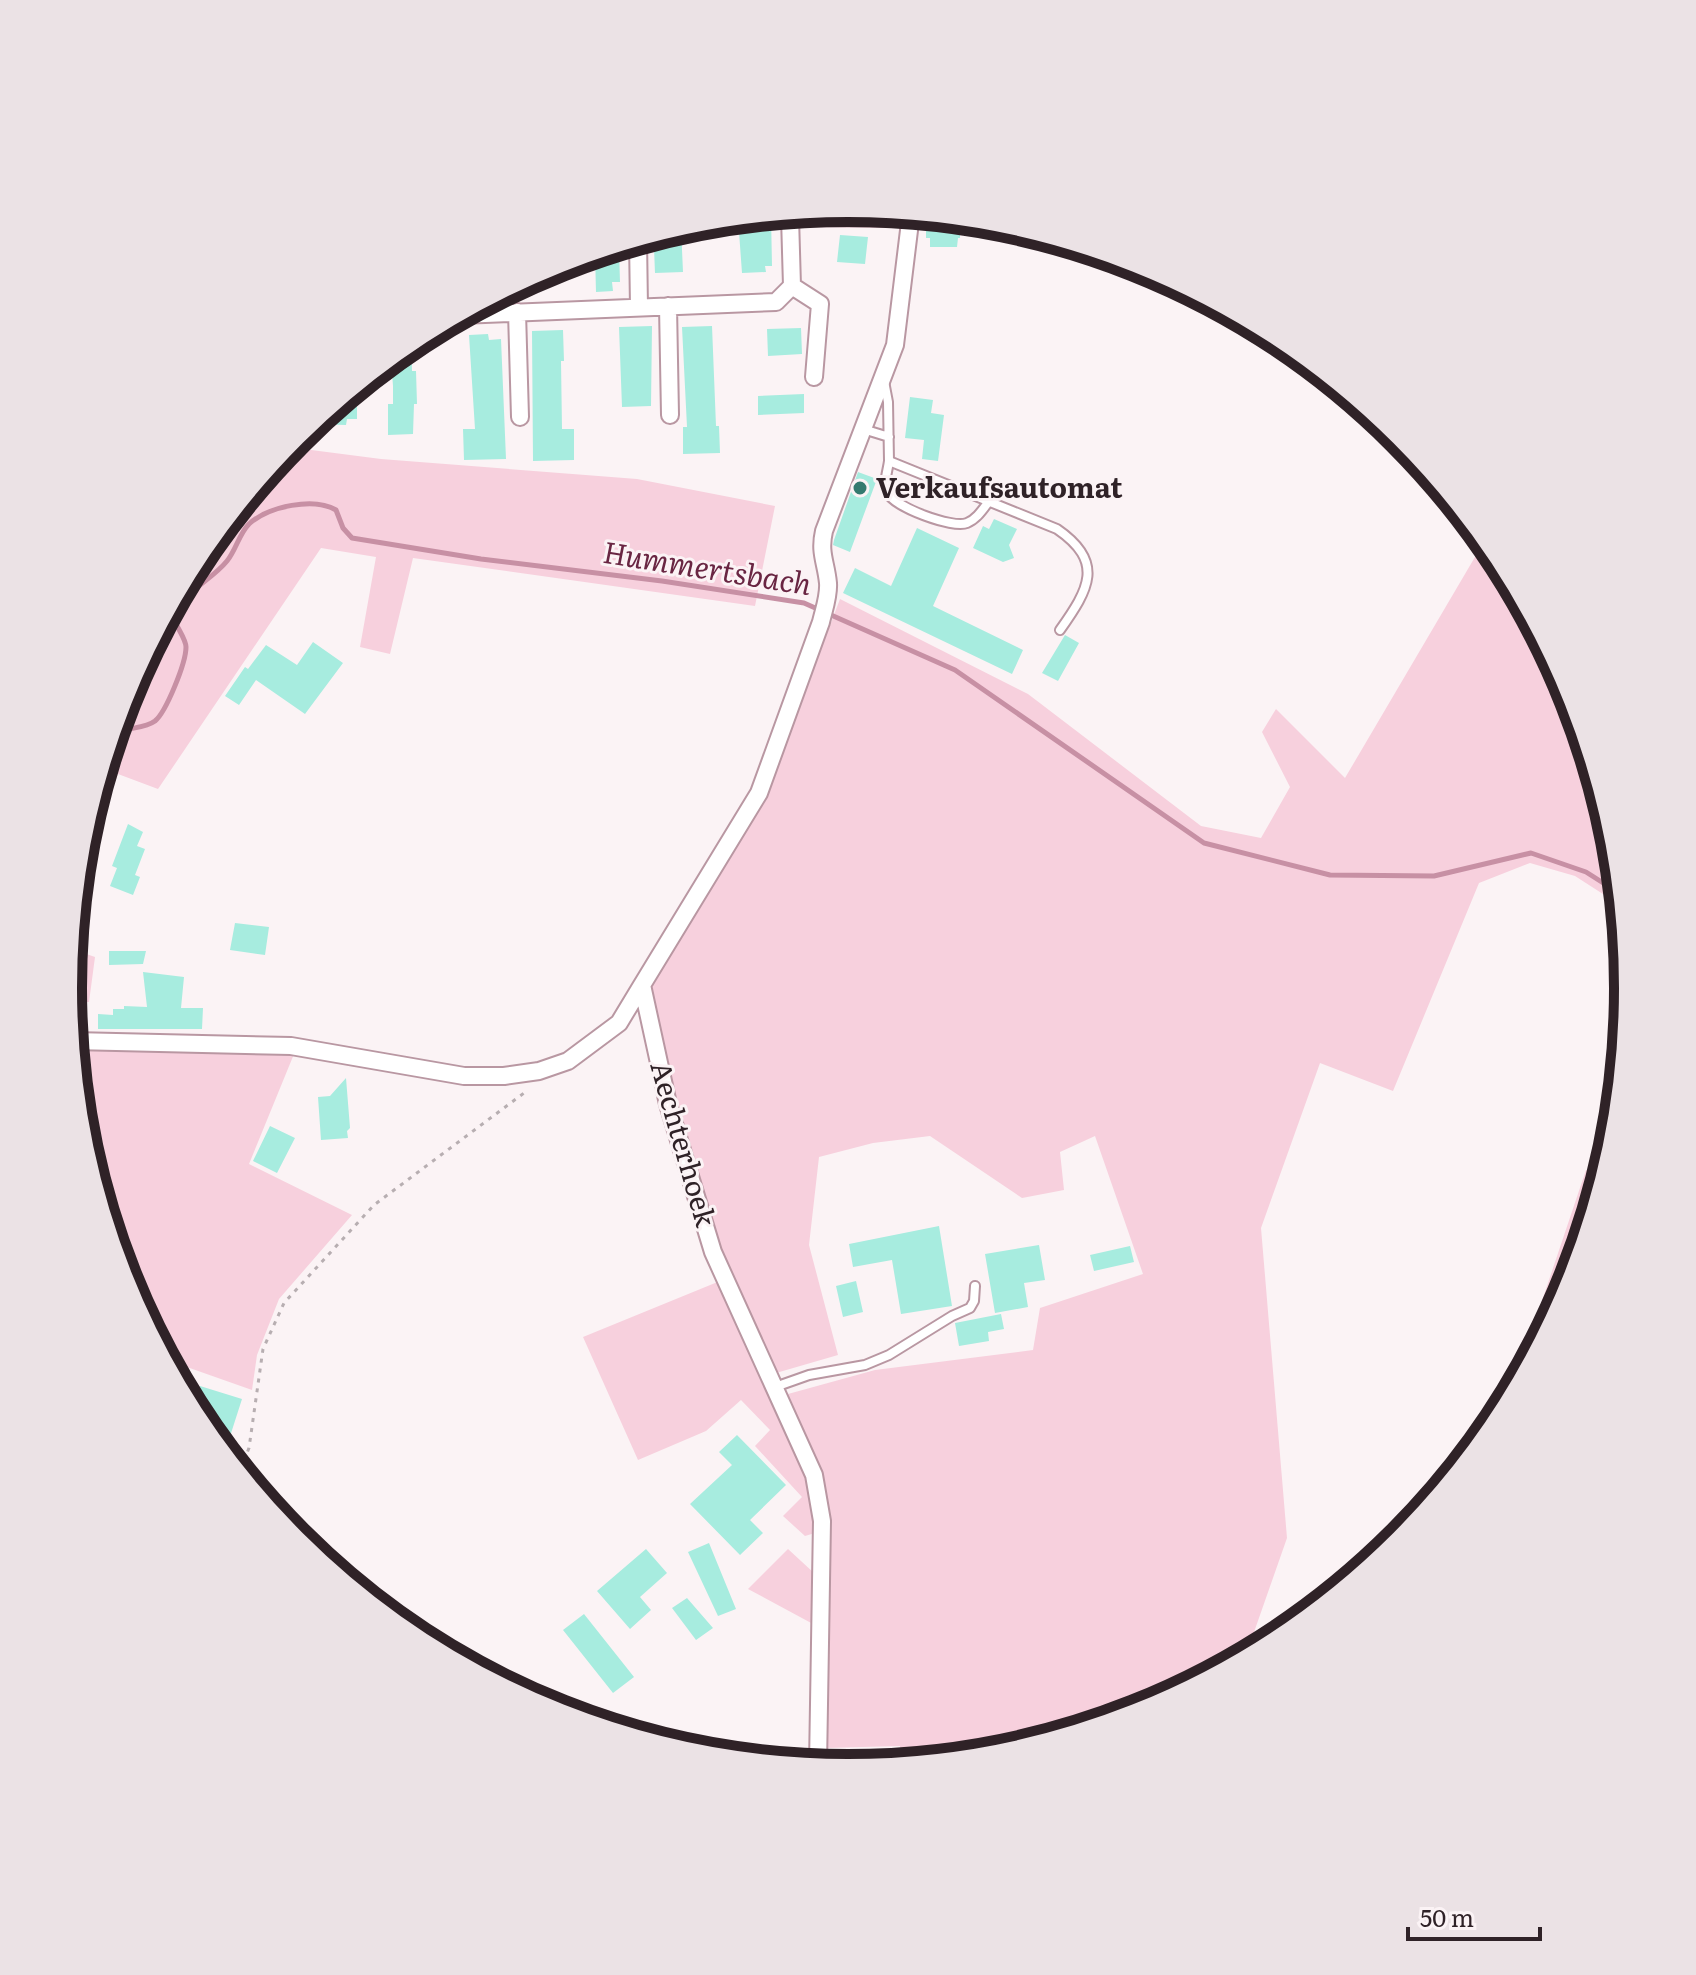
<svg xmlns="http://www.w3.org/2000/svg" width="1696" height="1975" viewBox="0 0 1696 1975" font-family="Literata,serif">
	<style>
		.green { fill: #f7d0dd }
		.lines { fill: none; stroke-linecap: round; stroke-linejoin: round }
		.stream { stroke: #c790a4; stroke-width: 5 }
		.building { fill: #a7ecdf }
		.service-casing { stroke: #b997a2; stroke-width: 12 }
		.minor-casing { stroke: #b997a2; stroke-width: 20 }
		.path { stroke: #b7aeb1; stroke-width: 3; stroke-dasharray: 4 6; stroke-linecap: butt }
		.service { stroke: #fff; stroke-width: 8 }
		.minor { stroke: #fff; stroke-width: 16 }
		.poi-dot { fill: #347a6f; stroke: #fbf3f5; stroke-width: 3 }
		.labels { text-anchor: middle; stroke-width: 6; stroke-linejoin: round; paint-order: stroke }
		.poi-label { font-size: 28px; font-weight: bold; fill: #2f2227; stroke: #fbf3f5; text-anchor: start }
		.street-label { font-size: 28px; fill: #2f2227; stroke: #fbf3f5 }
		.water-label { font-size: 30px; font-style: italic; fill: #692643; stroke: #fbf3f5 }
		.rim { fill: none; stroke: #2f2227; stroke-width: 10 }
	</style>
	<rect width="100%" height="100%" fill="#fbf3f5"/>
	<path class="green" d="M288,447L381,459L637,479L775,506L755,606L413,558L390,654L360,647L376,557L321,548L158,789L118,774L101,821L75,914L83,835L128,689L146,655L155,644L153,642L200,554Z
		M1485,540L1497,555L1569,689L1613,836L1620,905L1575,876L1530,863L1479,883L1393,1091L1320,1063L1261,1228L1287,1538L1246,1655L1146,1708L1000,1753L901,1762L900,1746L824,1748L820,1470L788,1394L875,1370L1033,1350L1040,1308L1143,1274L1095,1136L1060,1152L1064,1190L1022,1198L930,1136L873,1143L819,1157L809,1245L838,1355L776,1373L720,1248L673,1097L651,984L764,799L840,599L1028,694L1201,826L1261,838L1290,787L1262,732L1276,709L1345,778Z
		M72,949L95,957L89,1002H69L68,987Z
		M74,1049L294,1054L249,1164L352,1215L279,1299L257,1355L252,1390L167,1360L127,1286L83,1139Z
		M1586,1170L1602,1177L1568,1286L1510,1396Z
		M720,1281L807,1469L815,1533L805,1536L783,1516L802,1497L755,1446L770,1430L741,1400L706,1431L638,1460L583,1337Z
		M788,1549L814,1573L813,1624L748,1589Z"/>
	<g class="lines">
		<path class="stream" d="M114,734C127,727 144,729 155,721C166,712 186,663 186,647C186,639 177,628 174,619C182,591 210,582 227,561C236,550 239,534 249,524C269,506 314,497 336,510L343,528L352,538L481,559L662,581L804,603L955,670L1204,843L1330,875L1434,876L1531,853L1586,872L1619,893"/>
	</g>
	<path class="building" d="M771,215L772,266H765L766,272L742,273L738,218Z
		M930,216L957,218V223H960V238H958L957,247H930V238H926V222H930Z
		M681,227L683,272L655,273L654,248L659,247V234Z
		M840,235L868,237L865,264L837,262Z
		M619,249L620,282H612L613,291L596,292L595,253Z
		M532,276L533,294L497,295L524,280Z
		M652,326L651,406L622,407L619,327Z
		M712,326L716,426H719L720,453L683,454V427H687L682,327Z
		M801,328L802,354L768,356L767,329Z
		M563,330L564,361H561L562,429H574V460L533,461L532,331Z
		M488,334L489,340L501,339L506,459L464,460L463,429H475L469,335Z
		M411,342L412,371H416L417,404H414L413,434L388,435V404H393V386L392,373H387L386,362Z
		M804,394V413L758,415V396Z
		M346,395H357V419H347L346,425L311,424Z
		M910,397L933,400L931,413L944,415L938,461L922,459L924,440L905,438Z
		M858,472L877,479L850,552L833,545L834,540Z
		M994,519L1017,529L1009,545L1014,558L1003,562L973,548L983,526L989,529Z
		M917,528L959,548L933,606L1023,650L1012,674L843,593L855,568L891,586Z
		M1065,635L1079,643L1058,681L1042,673Z
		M313,642L343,663L305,714L256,680L239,705L225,696L245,667L248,669L266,645L297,665Z
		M128,824L143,832L137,846L145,849L135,875L140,877L133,895L110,886L117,868L112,866Z
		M235,923L269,927L265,955L230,950Z
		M109,951H146L143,964L109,965Z
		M143,972L184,977L181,1008H203L202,1029H98V1014L113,1015V1009H124V1006L147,1007Z
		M346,1078L350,1128L347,1131L348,1138L321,1140L318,1097L330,1096Z
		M270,1126L295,1138L277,1173L253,1161Z
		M939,1226L952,1306L901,1314L892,1260L853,1267L849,1244Z
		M1039,1245L1045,1280L1024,1283L1028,1307L995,1313L985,1254Z
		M1130,1246L1134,1262L1094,1271L1090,1255Z
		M856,1281L863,1312L843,1317L836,1286Z
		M1001,1314L1004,1329L988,1332L989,1341L959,1346L955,1323Z
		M200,1386L242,1399L225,1452L193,1409Z
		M737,1435L786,1485L750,1520L763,1533L740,1555L690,1504L732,1465L719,1452Z
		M709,1543L736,1609L718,1616L688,1552Z
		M646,1549L667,1573L640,1597L651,1610L630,1629L597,1591Z
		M687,1598L713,1628L696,1640L672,1608Z
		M584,1614L634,1677L613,1693L563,1630Z"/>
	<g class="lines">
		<g class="service-casing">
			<path id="service" d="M884,381L888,402L889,461L1057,529C1105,562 1089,589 1060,630
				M863,429L889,437
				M889,461C888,470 883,483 887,492C893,507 953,529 967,523C977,519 983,509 990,500
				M775,1387L809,1375L865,1365L889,1355L952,1316L970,1308L974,1301L975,1286"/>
		</g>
		<g class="minor-casing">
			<path id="minor" d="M638,240L639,307
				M792,286L820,304L814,377
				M668,306L670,415
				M517,312L520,417
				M460,315L776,302L792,286L790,217L910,218
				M73,1041L291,1046L464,1076H504L539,1071L568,1061L619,1023L642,985
				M818,1765L822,1521L814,1475L713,1252L668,1104L642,985L759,793L821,622C824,609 829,596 828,583C826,562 819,553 824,531L895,345L911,214"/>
		</g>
		<path class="path" d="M240,1470L249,1448L263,1349L284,1303L374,1205L528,1090"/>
		<use href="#service" class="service"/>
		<use href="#minor" class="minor"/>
	</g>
	<circle class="poi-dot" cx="860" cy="488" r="8"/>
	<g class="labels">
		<g class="poi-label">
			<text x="876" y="498">Verkaufsautomat</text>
		</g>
		<g class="street-label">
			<text transform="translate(683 1144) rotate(74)" y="10">Aechterhoek</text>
		</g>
		<g class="water-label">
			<text transform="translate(707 569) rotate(9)" y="10">Hummertsbach</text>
		</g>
	</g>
	<path d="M0 0H1696V1975H0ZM82 988a766 766 0 1 1 1532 0a766 766 0 1 1-1532 0Z" fill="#ebe2e5" fill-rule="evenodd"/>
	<path class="rim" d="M82 988a766 766 0 1 1 1532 0a766 766 0 1 1-1532 0Z"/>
	<path d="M1408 1927v12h132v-12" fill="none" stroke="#2f2227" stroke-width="4"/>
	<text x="1420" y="1927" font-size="24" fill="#2f2227" stroke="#fbf3f5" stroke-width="6" paint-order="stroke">50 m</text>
</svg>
